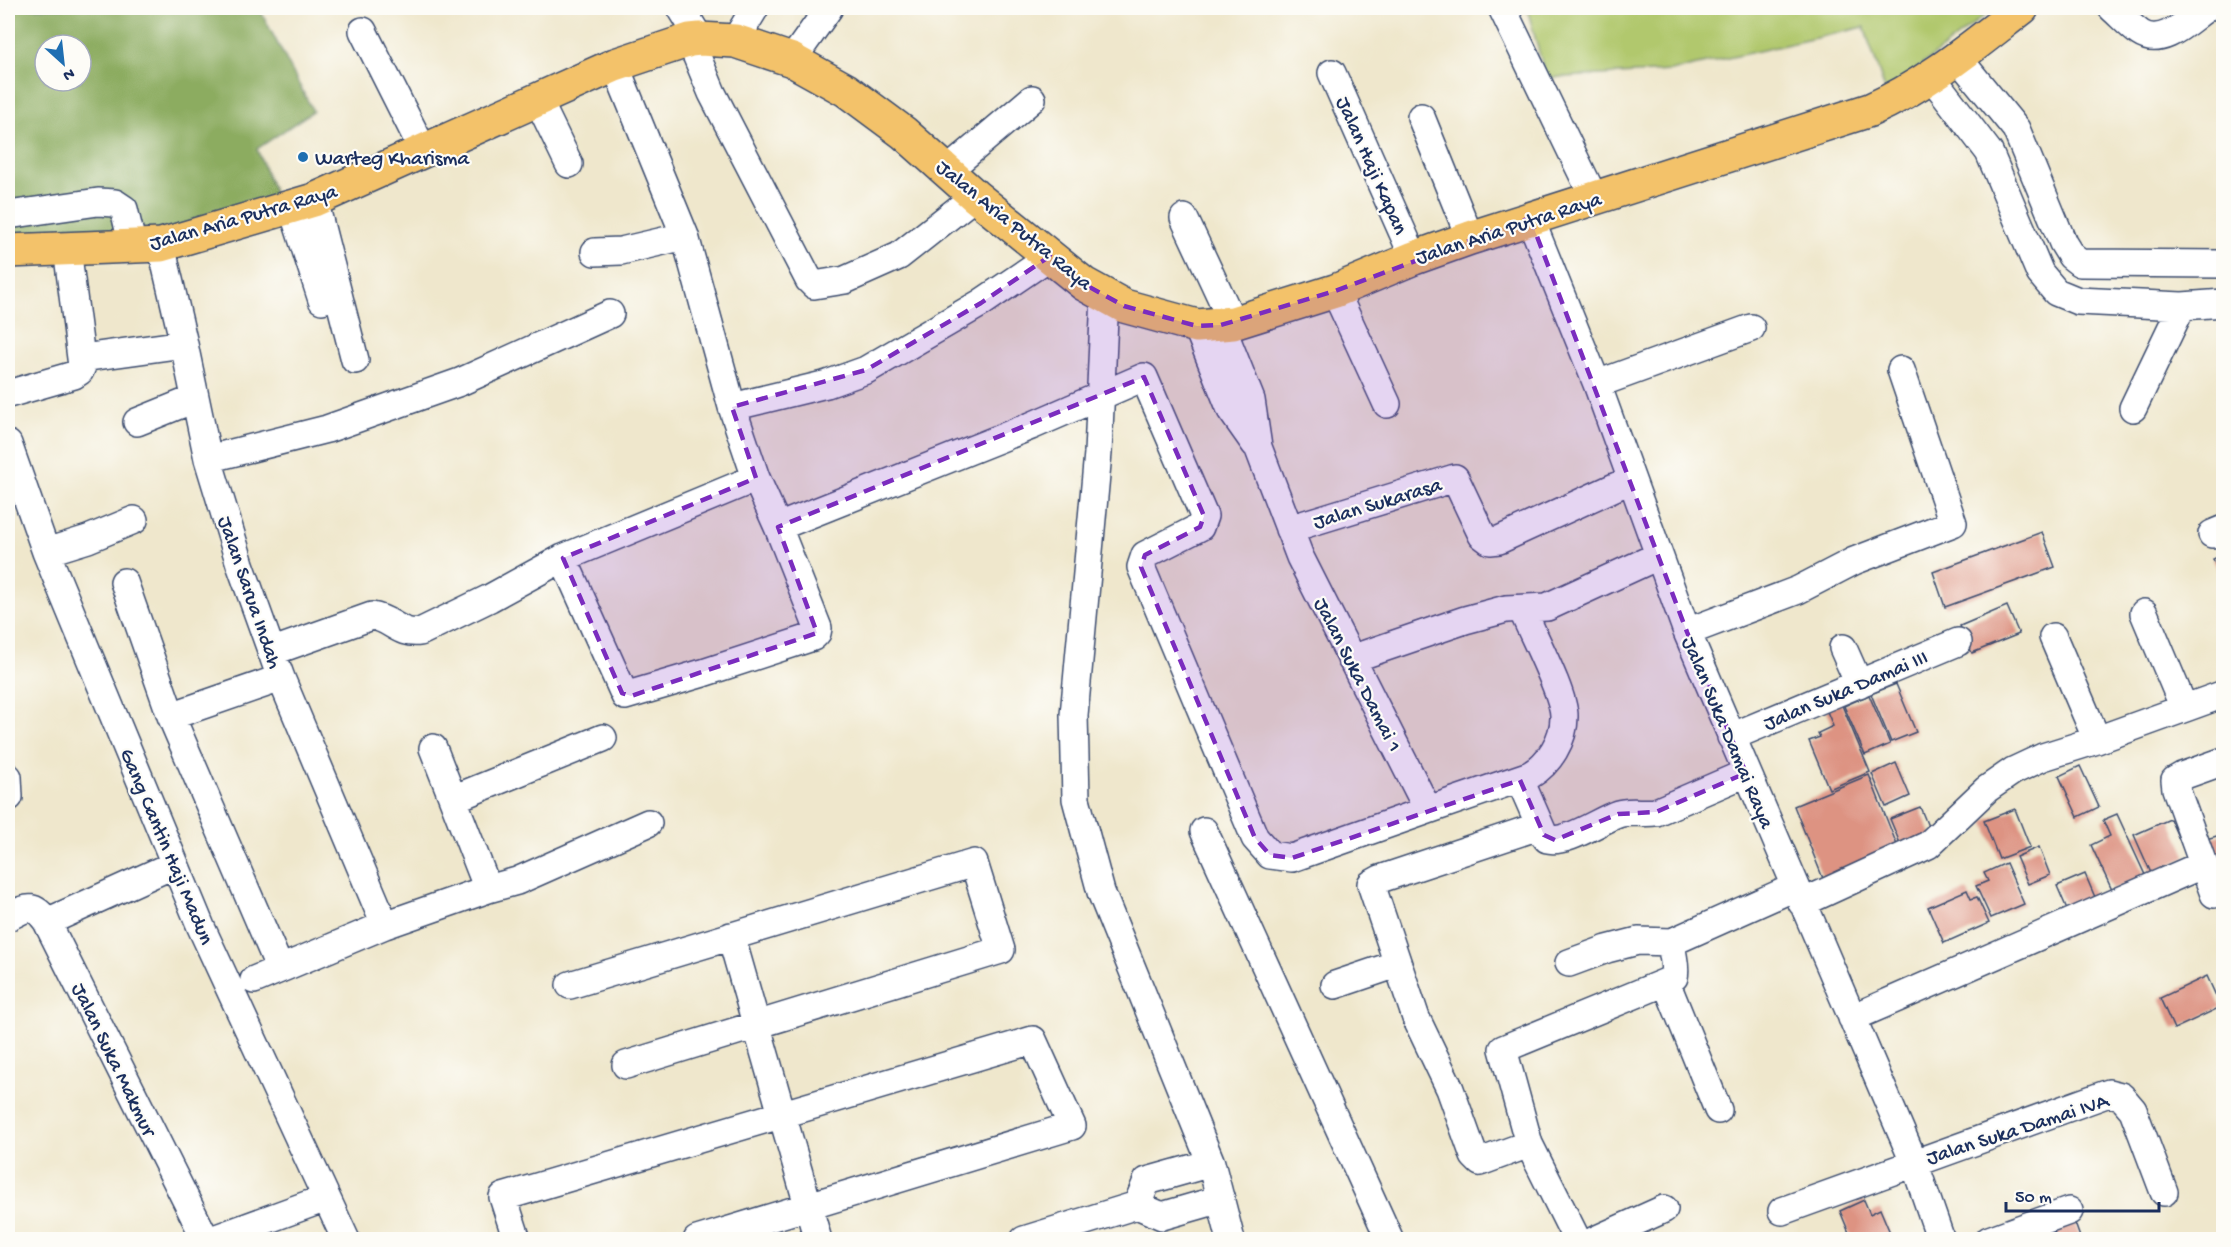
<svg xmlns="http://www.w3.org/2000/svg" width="2231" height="1247" viewBox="0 0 2231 1247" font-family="'Gochi Hand',sans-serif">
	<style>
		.green { fill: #b1c86d; stroke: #667c66; stroke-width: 1.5 }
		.forest { fill: #8cac60; stroke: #546e5f; stroke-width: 1.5; fill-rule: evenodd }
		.building { fill: #dd9382 }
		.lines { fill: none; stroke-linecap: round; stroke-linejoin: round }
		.minor-casing { stroke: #3b4b6e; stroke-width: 30 }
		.major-casing { stroke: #3b4b6e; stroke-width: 36 }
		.minor { stroke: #fff; stroke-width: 27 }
		.major { stroke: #f3c26a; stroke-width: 33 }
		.marked { fill: #7b2cbf; fill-opacity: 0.2; stroke: #7b2cbf; stroke-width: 4.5; stroke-dasharray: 12 8; stroke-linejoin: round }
		.poi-dot { fill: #1f6fb2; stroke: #fdfcf7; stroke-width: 2 }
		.labels { text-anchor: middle; stroke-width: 4.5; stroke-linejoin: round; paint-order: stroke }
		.poi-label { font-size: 21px; fill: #1b2f5e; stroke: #fdfcf7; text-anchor: start }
		.street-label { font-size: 21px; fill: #1b2f5e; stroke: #fdfcf7 }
	</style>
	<rect width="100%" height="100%" fill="#fdfcf7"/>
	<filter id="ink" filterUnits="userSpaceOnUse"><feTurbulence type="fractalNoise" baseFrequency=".0167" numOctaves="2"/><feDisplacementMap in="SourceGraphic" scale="12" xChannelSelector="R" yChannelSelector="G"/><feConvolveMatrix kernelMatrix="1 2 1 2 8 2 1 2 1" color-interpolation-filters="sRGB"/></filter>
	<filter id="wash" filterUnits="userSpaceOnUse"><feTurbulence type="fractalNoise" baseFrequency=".008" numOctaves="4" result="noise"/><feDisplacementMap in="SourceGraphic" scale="24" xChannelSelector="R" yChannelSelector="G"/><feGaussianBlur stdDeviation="1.35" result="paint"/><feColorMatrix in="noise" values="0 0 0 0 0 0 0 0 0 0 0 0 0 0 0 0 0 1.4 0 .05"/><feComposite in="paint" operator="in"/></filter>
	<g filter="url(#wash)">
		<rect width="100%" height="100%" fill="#efe7cc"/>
		<path class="green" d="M1527,8H1994L1886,93L1864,27L1671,71L1546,78Z"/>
		<path class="forest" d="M8,8H259L313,111L257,149L280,208L190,234L8,246ZM45,45H81V81H45Z"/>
		<g id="blocks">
			<path class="building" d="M2042,532L2055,567L1945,607L1933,572Z
				M2224,554V582L2213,559Z
				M2007,606L2019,634L1972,653L1960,626Z
				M1896,684L1916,732L1891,742L1871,694Z
				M1869,695L1890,744L1865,755L1844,706Z
				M1841,703L1870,772L1829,789L1809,741L1820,737L1818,733L1833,726L1826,709Z
				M1896,763L1910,796L1886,807L1872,774Z
				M2080,766L2099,807L2078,817L2059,776Z
				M1869,775L1899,850L1824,881L1794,806Z
				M1920,807L1932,836L1902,848L1890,819Z
				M2015,809L2030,847L1999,859L1984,821Z
				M2117,814L2145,875L2112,890L2091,845L2110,836L2103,820Z
				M2170,819L2187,857L2151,873L2134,835Z
				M2224,834V871L2217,873L2206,839Z
				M2039,847L2050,875L2028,884L2016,857Z
				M2006,863L2024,904L1991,918L1976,886L1988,881L1984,873Z
				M2085,874L2098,904L2070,916L2057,886Z
				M1967,890L1971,899L1977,897L1989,923L1944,943L1928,907Z
				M2207,976L2221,1007L2174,1029L2160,998Z
				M1864,1200L1870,1214L1880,1209L1891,1235L1882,1240H1852L1840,1211Z
				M2072,1215L2081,1240H2057L2051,1222Z
				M2049,1220L2056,1240H2024Z"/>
		</g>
	</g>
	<g filter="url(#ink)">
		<use href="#blocks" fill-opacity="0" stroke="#3b4b6e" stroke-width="1.5"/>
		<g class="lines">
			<g class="minor-casing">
				<path id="minor" d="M681,8L700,39
					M1502,8L1594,198
					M2112,8C2121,16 2130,26 2140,33C2162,48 2189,20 2206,8
					M363,31L424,152
					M690,40L712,93L809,280L814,285L845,280L899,256L975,196
					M735,41L755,8
					M1958,58L2016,129L2063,243L2071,256L2080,263L2224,264
					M792,60L829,8
					M1332,73L1414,258
					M1931,76L1989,152L2040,273L2056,292L2078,301L2182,306L2224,303
					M538,100L569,164
					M1421,117L1470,238
					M947,171L1032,99
					M314,200L355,360
					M292,207L322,300
					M8,215L98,202L115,203L124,209L133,247
					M1184,218L1233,323
					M1530,218L1597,384L1687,632L1914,1162L1941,1240
					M161,245L184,344L208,459L240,564L281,678L385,925
					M595,252L621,251L685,236
					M1335,291L1387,404
					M1105,295L1098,453L1074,715L1076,799L1101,892L1211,1163L1231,1240
					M1221,325L1251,400L1258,447L1300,557L1428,810L1530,775C1549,764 1564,740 1564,717C1565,695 1532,634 1522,609
					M1197,326L1231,410L1255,444
					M82,358L184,344
					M1597,384L1751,328
					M8,394L74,375L80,371L82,366L67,248
					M732,407L827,384L866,370L981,303L1050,256
					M2133,408L2182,306
					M137,422L194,399
					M8,444L46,552L201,927L346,1240
					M208,459L327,429L460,382L610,314
					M778,527L1031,426L1144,377L1204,516L1200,527L1145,555L1141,567L1255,838L1270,855L1292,858L1428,810
					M1289,529L1455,478L1482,535L1490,541L1499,540L1630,480
					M2212,534L2224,529
					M46,552L88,539L134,520
					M563,558L625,696L703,673L813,637L817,633L818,628L778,527L756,478L732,407L685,236L615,65
					M124,582L171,716L280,969
					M2144,613L2184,708
					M1687,632L1798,590L1854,561L1953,523L1901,370
					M2053,637L2097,740
					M1843,648L1859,684
					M271,652L372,616C392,619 399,635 420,632L490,598L563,558L756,478
					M1351,659L1465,620L1506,609L1547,607L1658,556
					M171,716L281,678
					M1731,737L1958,642
					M433,748L488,889
					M2224,761L2182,776L2175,780L2176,789L2214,894L2224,891
					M8,777L9,797
					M1520,780L1544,835L1547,839C1567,844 1598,821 1618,814C1630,810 1643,814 1656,812L1746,773
					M453,799L603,738
					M1204,831L1390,1240
					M1802,903L1928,845L1987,789L2013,771L2043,757L2097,740L2224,694
					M8,917C27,908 33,902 47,922L206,1240
					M47,922L175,864
					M731,936L818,1240
					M1569,963L1607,949L1638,941L1672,942L1795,887
					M254,980L385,925L488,889L517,881L648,823
					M1666,982L1718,1110
					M570,985L974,863L1001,950L626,1065
					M1335,985L1397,964
					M1852,1018L2204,864
					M1529,1144L1480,1162L1474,1156L1450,1089L1416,1018L1371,884L1380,879L1539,826
					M1137,1205L1147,1181L1211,1163
					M1782,1211L2109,1093L2121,1096L2133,1110L2164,1192
					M211,1240L326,1198
					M517,1240L503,1197L1033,1040L1072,1126L697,1240
					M1024,1240L1137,1205L1162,1216L1221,1199
					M1577,1240L1529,1144L1503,1049L1666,982L1674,977C1677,965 1671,954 1672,942
					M1595,1240L1664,1209
					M1989,1240L2069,1211"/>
			</g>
			<g class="major-casing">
				<path id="major" d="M8,251L161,245L314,200L615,65L690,40L700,39L735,41L792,60L846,90L904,133L975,196L1084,284L1124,306L1197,326L1233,323L1335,291L1414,258L1470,238L1870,110C1927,85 1974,45 2022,8"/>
			</g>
			<use href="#minor" class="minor"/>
			<use href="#major" class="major"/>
		</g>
	</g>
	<path class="marked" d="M1530,218L1687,632L1746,773L1656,812L1618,814L1555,840L1544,835L1520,780L1292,858L1270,855L1255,838L1141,567L1145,555L1200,527L1204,516L1144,377L778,527L817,633L631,696L622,693L563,558L756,478L732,407L866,370L981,303L1050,256L1084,284L1124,306L1197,326L1221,325L1335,291Z"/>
	<circle class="poi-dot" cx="303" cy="157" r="6"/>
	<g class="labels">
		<g class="poi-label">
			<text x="315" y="164">Warteg Kharisma</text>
		</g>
		<g class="street-label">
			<text transform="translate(1373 165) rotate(66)" y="7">Jalan Haji Kapan</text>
			<text transform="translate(243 216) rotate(-16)" y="7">Jalan Aria Putra Raya</text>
			<text transform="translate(1015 224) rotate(39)" y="7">Jalan Aria Putra Raya</text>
			<text transform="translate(1508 227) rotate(-18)" y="7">Jalan Aria Putra Raya</text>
			<text transform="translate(1377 502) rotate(-17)" y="7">Jalan Sukarasa</text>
			<text transform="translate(251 592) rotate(71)" y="7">Jalan Sarua Indah</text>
			<text transform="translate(1359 674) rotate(63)" y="7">Jalan Suka Damai 1</text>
			<text transform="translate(1845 689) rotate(-23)" y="7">Jalan Suka Damai III</text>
			<text transform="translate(1729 732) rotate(67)" y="7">Jalan Suka Damai Raya</text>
			<text transform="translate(168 846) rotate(67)" y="7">Gang Cantin Haji Madun</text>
			<text transform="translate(115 1059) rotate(64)" y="7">Jalan Suka Makmur</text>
			<text transform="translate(2017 1128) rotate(-18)" y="7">Jalan Suka Damai IVA</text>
		</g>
	</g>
	<rect width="2231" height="1247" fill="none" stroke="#fdfcf7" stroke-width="30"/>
	<g transform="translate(63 63) rotate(153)"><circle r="28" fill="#fdfcf7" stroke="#a3aaba" stroke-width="1.5"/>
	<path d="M0-4.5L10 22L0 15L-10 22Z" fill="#1f6fb2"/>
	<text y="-9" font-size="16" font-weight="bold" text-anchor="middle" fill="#1b2f5e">N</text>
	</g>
	<path d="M2006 1202v9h153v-9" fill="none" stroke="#1b2f5e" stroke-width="3"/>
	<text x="2015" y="1202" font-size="18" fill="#1b2f5e" stroke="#fdfcf7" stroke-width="4.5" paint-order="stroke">50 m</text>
</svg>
